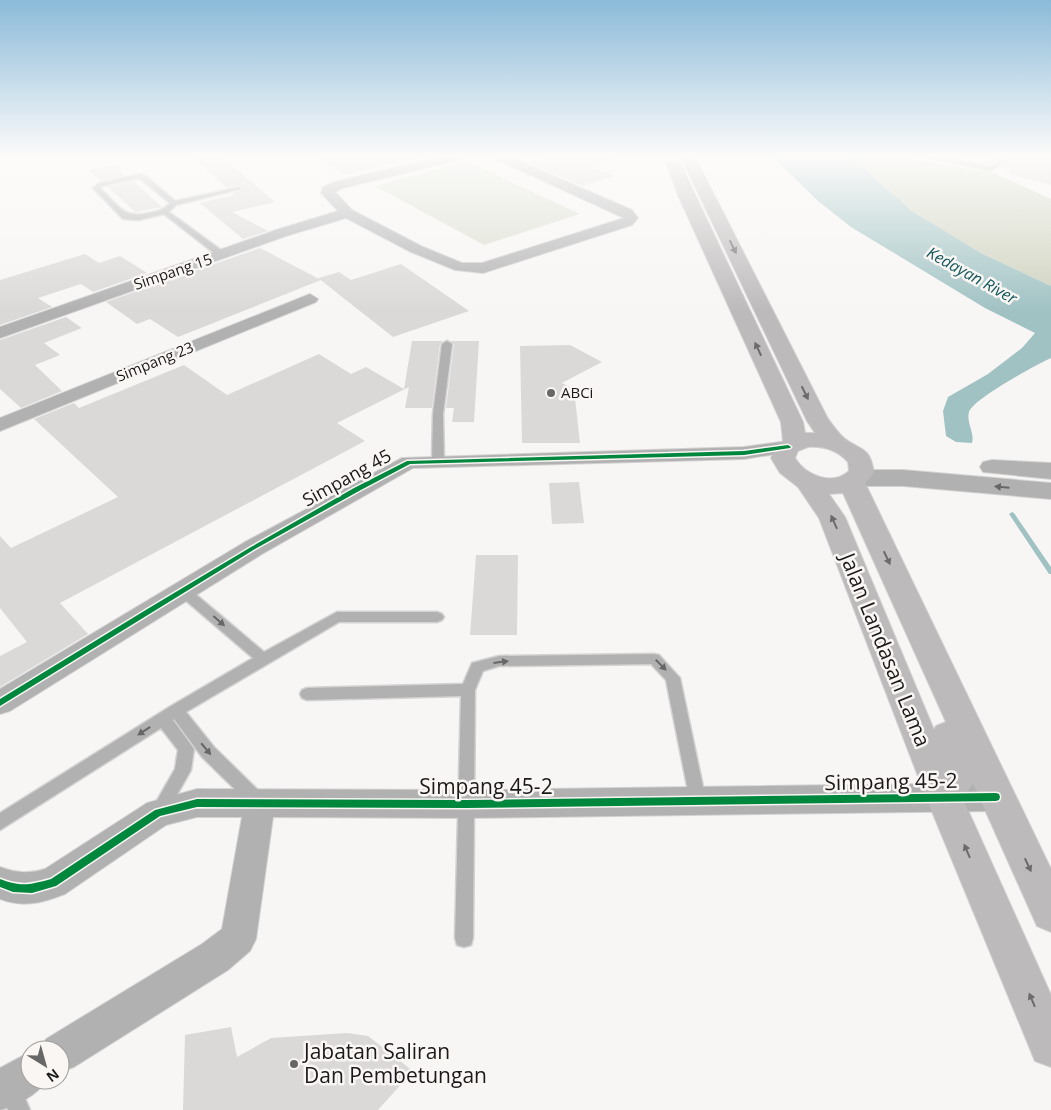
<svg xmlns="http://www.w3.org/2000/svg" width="1051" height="1110" viewBox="0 0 1051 1110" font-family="'Open Sans',sans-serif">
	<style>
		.green { fill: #d9ddce }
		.forest { fill: #ced2be }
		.water { fill: #a0c2c3 }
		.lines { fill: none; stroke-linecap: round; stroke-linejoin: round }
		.stream { fill: #a0c2c3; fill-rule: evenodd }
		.building { fill: #dad9d8 }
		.service-casing { stroke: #d4d3d3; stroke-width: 3 }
		.minor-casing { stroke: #d4d3d3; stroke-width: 2 }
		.tertiary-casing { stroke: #d4d3d3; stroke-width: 2 }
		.secondary-casing { stroke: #d4d3d3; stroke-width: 2 }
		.service { fill: #b1b1b2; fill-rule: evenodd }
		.minor { fill: #b1b1b2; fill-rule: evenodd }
		.tertiary { fill: #b1b1b2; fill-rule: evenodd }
		.secondary { fill: #bcbaba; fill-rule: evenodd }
		.cycleway-casing { stroke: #f9f6f4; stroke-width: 3 }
		.cycleway { fill: #00873e; fill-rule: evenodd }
		.oneway { fill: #6c6a6a }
		.oneway2 { fill: #666 }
		.poi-dot { fill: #686767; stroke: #f9f6f4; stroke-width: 2 }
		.labels { text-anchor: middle; stroke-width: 5; stroke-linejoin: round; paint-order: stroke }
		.far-street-label { font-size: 15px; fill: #1b1a1a; stroke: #f9f6f4 }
		.far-poi-label { font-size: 15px; fill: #1b1a1a; stroke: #f9f6f4; text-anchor: start }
		.far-water-label { font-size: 16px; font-style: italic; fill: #14595d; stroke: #f9f6f4 }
		.street-label { font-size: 18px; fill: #1b1a1a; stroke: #f9f6f4 }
		.near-street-label { font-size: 21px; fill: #1b1a1a; stroke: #f9f6f4 }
		.near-poi-label { font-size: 21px; fill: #1b1a1a; stroke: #f9f6f4; text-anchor: start }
	</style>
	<rect width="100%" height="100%" fill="#f8f6f5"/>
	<path class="green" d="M314,157H420L346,175Z
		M466,161L580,214L484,245L375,186Z"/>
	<path class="forest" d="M851,157H900L996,174L1051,199V286L981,253L912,211Z"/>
	<path class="water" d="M773,157H851L912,211L981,253L1051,286V358C1037,364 972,400 969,412C966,422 975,433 972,443L956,442L946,436L943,411L948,397L988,374L1022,348L1035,333L985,308L851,227L817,200Z"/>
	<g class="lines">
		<path class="stream" d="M1012,512L1014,513L1051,567V574H1049L1009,514Z"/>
	</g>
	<path class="building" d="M193,157H222L275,202L232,212L268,231L243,239L200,203L234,195L232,193L240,191L242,187L240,185L227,188Z
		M553,157H611V161L592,167L615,176L582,186L529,163Z
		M1002,157H1051V185L1006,173L1012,169L1000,167L1009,160Z
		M114,165L126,175L101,181L89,170Z
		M133,181L162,207L135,212L108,187Z
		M260,248L321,280L178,337L150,319L137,324L106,302Z
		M85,254L99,263L120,256L147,273L93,292L81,284L38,298L52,307L0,325V280Z
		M401,264L469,311L393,337L318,278L339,272L351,280Z
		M66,317L82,328L44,343L60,355L35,365L62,391L21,408L0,389V340Z
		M412,341H443L440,344L432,408H405L409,387L337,423L365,441L60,603L88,634L0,687V656L27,642L0,608V536L11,548L118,497L34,419L74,403L79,408L184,365L227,395L319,354L351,374L366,367L404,389Z
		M450,341H479L474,422H452L454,408H446L454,344Z
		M570,345L602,362L562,383L574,389L580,443H522L520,346Z
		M579,482L584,523L552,524L549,483Z
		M476,555H518L517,635H470Z
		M231,1027L237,1057L271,1038L347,1033L368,1036L413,1071L378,1110H183L185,1035Z"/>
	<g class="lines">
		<g class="service-casing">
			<path id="service" d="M927,157H937L990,167L999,161L990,157H998L1007,160L991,171Z
				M140,174L147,177L175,201L240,187V189L176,205L169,212L225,253V257H219L164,214L139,220L123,219L93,188L99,183ZM139,178L170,203C163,210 158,211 149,213C123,219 118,205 100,188L103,186Z
				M447,341L452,344L443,414L444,460L438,463L432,460L433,414L442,344Z
				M182,585L187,587L264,652L337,612H437L442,614L444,617L442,620L437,622H339L186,712L214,747L264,796L266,801L264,806L258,808L252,806L202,757L174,719L173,720L194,749L191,770L165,816L159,818L153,816L151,811L175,769L178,750L161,728L0,830V813L171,706L253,658L177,593L175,590L177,587Z
				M654,654L659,655L680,678L706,801L704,806L698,808L692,806L690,801L666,680L651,664L499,666L483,671L475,690L473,938L471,945L464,947L457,945L455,938L461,696L307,700L302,698L300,694L302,690L307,688L463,684L472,663L499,656Z
				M11,1079L18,1082L30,1110H8L1,1089L4,1082Z"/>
		</g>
		<g class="minor-casing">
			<path id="minor" d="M441,157H460L458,160L343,188L335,192L352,210L421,246L462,263H482L624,218L497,160L495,157H510L632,210L638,218L632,225L483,273L455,270L411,252L346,218L286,236L0,338V327L276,230L338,211L321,193L323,187L334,182Z
				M310,294L318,299L316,302L0,431V418Z
				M788,441L795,443L798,447L795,451L744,459L413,468L262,554L10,711L0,714V689L245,542L402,458L744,447Z
				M996,783L1007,787L1011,797L1007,807L996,811L466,818L273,817L256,939L250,951L228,970L74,1067L60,1072V1050H42L46,1039L202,944L222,929L242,817H197L166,825L65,894C42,903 23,908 0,899V867C16,873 29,874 45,869L147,803L197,789L466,790Z
				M30,1052V1080H46C41,1093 14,1107 0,1110V1068Z"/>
		</g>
		<g class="tertiary-casing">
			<path id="tertiary" d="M992,460L1051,463V479L983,472L980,467L983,462Z
				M858,470H903L1051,483V499L903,486H858L849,483L846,478L849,473Z"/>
		</g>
		<g class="secondary-casing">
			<path id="secondary" d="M681,157H695L828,419C833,425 838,433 844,438C862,452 870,446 874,473L865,483L1051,869V932L1037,926L973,783L963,799L1051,995V1067L1035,1061L926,797L819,518L798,487L780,473L771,458L776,447L783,441L781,422L678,195L667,165L669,162L674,161L681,165L803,422L805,433H815L807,421ZM808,447C824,446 837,450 848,462L849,471C833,486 806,476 795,458L798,451ZM843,493L946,722L936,726L934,730L845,517L829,494Z"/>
		</g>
		<use href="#service" class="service"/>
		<use href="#minor" class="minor"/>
		<use href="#tertiary" class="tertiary"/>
		<use href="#secondary" class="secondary"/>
		<g class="cycleway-casing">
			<path id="cycleway" d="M788,445L791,447L790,448L744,455L410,464L359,491L255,549L0,706V699L149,608L251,547L354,488L407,461L744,451Z
				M996,793L999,794L1000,797L999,800L996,801L466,808L197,807L160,816L56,886L32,893L13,892L0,887V879C21,887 29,885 51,879L155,810L197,799L466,800Z"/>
		</g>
		<use href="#cycleway" class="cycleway"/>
	</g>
	<defs><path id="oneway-solid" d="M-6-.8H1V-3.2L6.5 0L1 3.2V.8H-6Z" transform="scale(1.25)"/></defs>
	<g class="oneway">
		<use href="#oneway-solid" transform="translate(733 247) rotate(64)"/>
		<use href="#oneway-solid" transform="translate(758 349) rotate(-115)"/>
		<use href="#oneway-solid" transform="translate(805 393) rotate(64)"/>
		<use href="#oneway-solid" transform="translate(834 522) rotate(-114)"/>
		<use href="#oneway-solid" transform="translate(887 558) rotate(65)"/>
		<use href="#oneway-solid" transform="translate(967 851) rotate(-113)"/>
		<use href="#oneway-solid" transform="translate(1028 865) rotate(65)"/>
		<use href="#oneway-solid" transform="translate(1032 1000) rotate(-113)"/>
	</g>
	<g class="oneway2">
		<use href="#oneway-solid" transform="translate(1002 487) rotate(-175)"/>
		<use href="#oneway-solid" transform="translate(219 621) rotate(41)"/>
		<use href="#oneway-solid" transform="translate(501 662) rotate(-7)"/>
		<use href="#oneway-solid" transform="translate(661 665) rotate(45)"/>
		<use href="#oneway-solid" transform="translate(144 731) rotate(147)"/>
		<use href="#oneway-solid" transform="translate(206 749) rotate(50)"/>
	</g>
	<linearGradient id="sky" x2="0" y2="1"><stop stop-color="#8bbad9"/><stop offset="0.5" stop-color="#fcfbfa"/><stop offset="1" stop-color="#fcfbfa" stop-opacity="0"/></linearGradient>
	<rect width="1051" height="312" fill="url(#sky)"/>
	<g class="poi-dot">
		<circle cx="551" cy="393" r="5"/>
		<circle cx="294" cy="1064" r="5"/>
	</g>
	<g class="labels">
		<g class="far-street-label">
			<text transform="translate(173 272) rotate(-19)" y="5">Simpang 15</text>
			<text transform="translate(155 362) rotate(-22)" y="5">Simpang 23</text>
		</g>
		<g class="far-poi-label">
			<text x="561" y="398">ABCi</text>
		</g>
		<g class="far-water-label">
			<text transform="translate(972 275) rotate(29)" y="6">Kedayan River</text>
		</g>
		<g class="street-label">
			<text transform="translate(347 478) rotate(-29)" y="6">Simpang 45</text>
		</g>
		<g class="near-street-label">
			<text transform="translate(885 650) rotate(68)" y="7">Jalan Landasan Lama</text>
			<text transform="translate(891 782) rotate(-1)" y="7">Simpang 45-2</text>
			<text x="486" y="794">Simpang 45-2</text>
		</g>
		<g class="near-poi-label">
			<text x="304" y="1059">Jabatan Saliran<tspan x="304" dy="24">Dan Pembetungan</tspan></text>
		</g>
	</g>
	<g transform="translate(45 1065) rotate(143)"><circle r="24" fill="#f9f6f4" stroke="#a09e9d"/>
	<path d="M0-4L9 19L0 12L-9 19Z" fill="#686767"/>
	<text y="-8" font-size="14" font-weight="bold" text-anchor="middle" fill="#1b1a1a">N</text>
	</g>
</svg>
